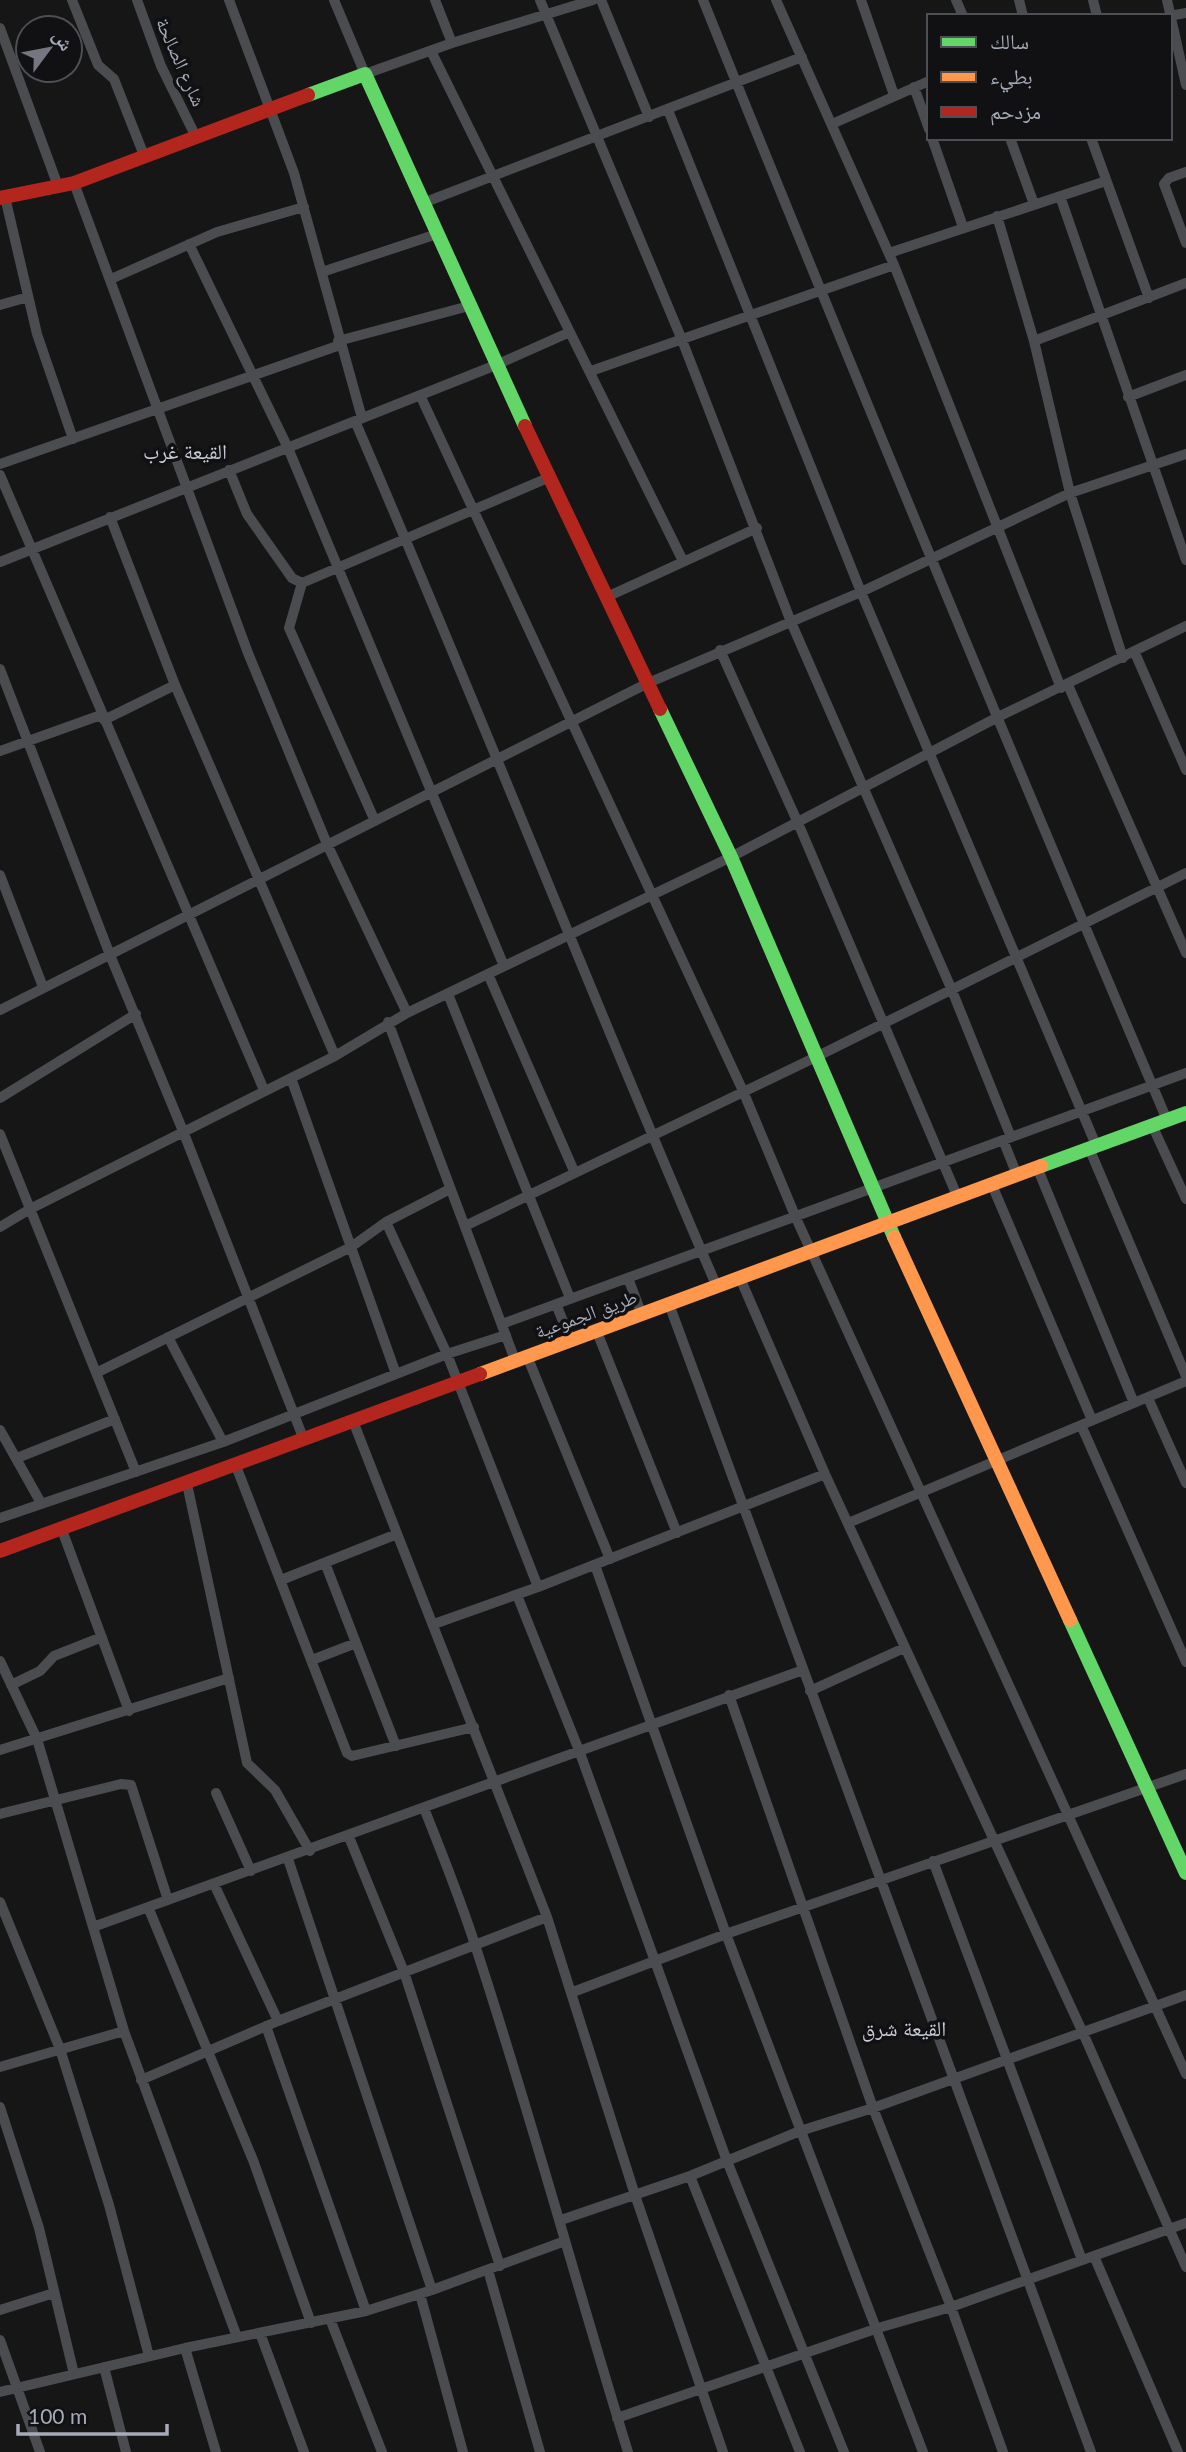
<svg xmlns="http://www.w3.org/2000/svg" width="1186" height="2452" viewBox="0 0 1186 2452" font-family="Lato,'Noto Naskh Arabic',sans-serif">
	<style>
		.lines { fill: none; stroke-linecap: round; stroke-linejoin: round }
		.street { stroke: #4a4c50; stroke-width: 10 }
		.fast { stroke: #63d668; stroke-width: 14 }
		.slow { stroke: #ff974d; stroke-width: 14 }
		.jam { stroke: #b3261e; stroke-width: 14 }
		.labels { text-anchor: middle; stroke-width: 7; stroke-linejoin: round; paint-order: stroke }
		.street-label { font-size: 19px; fill: #a6abb9; stroke: #111113 }
		.neighbourhood-label { font-size: 21px; fill: #c8cbd5; stroke: #111113 }
	</style>
	<rect width="100%" height="100%" fill="#161617"/>
	<g class="lines">
		<path class="street" d="M72,0L98,65L114,79L145,158
			M137,0L161,66L196,137
			M229,0L294,173L362,418
			M334,0L365,74L452,43L593,0
			M435,0L452,43
			M540,0L682,340L791,622L951,988L1011,1137
			M601,0L649,117
			M703,0C854,375 1009,748 1167,1120
			M776,0L894,265L1061,688
			M861,0L894,95
			M956,0L963,16
			M1019,0L1023,16
			M1093,0L1097,16
			M1167,0L1186,85
			M1169,16L1186,13
			M0,28L58,186
			M431,51L683,561
			M914,87L929,129
			M668,110L861,592L1096,1145
			M832,124L929,81
			M932,138L963,227
			M1010,138L1034,204
			M1091,138L1149,298
			M1186,172L1169,178L1164,184L1186,243
			M74,183L248,653L327,844L407,1013
			M1060,196L1186,560
			M5,197L37,334L73,439
			M423,203L802,57
			M997,216L1034,341L1070,493L1123,658
			M189,244L288,448L504,966
			M889,253L1106,181
			M322,272L437,234
			M111,279L217,232L304,207
			M0,305L28,297
			M338,341L469,306
			M1034,341L1186,283
			M591,371L894,265
			M420,395L743,1091L796,1218L1186,2074
			M1128,397L1186,375
			M355,421C479,708 593,1000 717,1287
			M0,464L340,345
			M229,470L247,514L292,578L302,583L550,477
			M0,475L264,1090
			M110,517L175,685L335,1056
			M0,562L496,365L570,332
			M302,583L289,628L375,821
			M609,596L757,528
			M720,650L798,823L958,1198
			M1135,653L1186,770
			M0,669L110,955L183,1131L304,1440
			M1068,685L1186,953
			M104,720L175,685
			M0,751L101,715
			M0,875L43,987
			M488,974L574,1171
			M448,994L570,1298
			M0,1010L648,683L861,592L1070,493L1186,454
			M388,1022L515,1360
			M291,1078L396,1374
			M0,1098L136,1014
			M1152,1125L1186,1199
			M0,1134L136,1472
			M1003,1140L1017,1175
			M1089,1148L1186,1376
			M1037,1167L1134,1403
			M992,1185L1092,1420
			M386,1222L447,1354L538,1587
			M465,1226L816,1057L1186,873
			M0,1227L30,1209L335,1056L407,1013L731,857L998,717L1186,626
			M628,1278L642,1315
			M740,1278L825,1474L1083,2033L1186,2267
			M556,1304L571,1341
			M669,1304L1091,2452
			M502,1324L1186,1073
			M597,1332L677,1533
			M168,1337L223,1442
			M527,1356L610,1559
			M96,1373L351,1247L386,1222L450,1189
			M1148,1398L1186,1483
			M353,1421L547,1917L635,2195L723,2452
			M1081,1425L1186,1662
			M0,1430L41,1503
			M17,1458L115,1419
			M236,1466L347,1753L352,1756L474,1727
			M187,1484L247,1763L275,1790L310,1851
			M0,1518L223,1442L447,1354L506,1335
			M848,1523L1186,1381
			M62,1530L129,1711
			M325,1563L396,1746
			M595,1565L726,1934L923,2452
			M281,1580L397,1534
			M517,1595L580,1753L727,2161L844,2452
			M434,1624L538,1587L825,1474
			M312,1660L356,1643
			M0,1661L37,1739L124,2031L237,2337
			M11,1685L40,1671L54,1656L102,1637
			M810,1691L904,1648
			M729,1695L873,2108L951,2307L1003,2452
			M0,1750L229,1678
			M216,1793L251,1871
			M424,1808C442,1854 461,1900 476,1948C531,2115 576,2284 628,2452
			M0,1814L121,1784L131,1785L168,1900
			M349,1837L404,1972L500,2266
			M288,1859L432,2290
			M933,1861L1082,2260
			M214,1884L278,2021
			M0,1902L60,2049L109,2205L149,2356
			M148,1907L253,2160L311,2323
			M93,1927L803,1670
			M573,1992L726,1934L1186,1774
			M266,2026L366,2311
			M0,2067L124,2031
			M141,2080L278,2021L547,1917
			M0,2107L39,2228L74,2374
			M690,2176L800,2452
			M561,2220L690,2176L800,2131L873,2108L1186,1995
			M1094,2256L1178,2452
			M488,2270L540,2452
			M420,2294L463,2452
			M0,2310L54,2293
			M330,2319L382,2452
			M260,2333L304,2452
			M0,2340L40,2452
			M185,2348L216,2452
			M104,2367L126,2452
			M0,2392L185,2348L366,2311L432,2290L565,2241
			M617,2418L878,2328L951,2307L1186,2223"/>
		<path class="fast" d="M308,95L365,74L525,426
			M660,709L731,857L894,1237
			M1041,1166L1186,1113
			M1070,1620L1186,1873"/>
		<path class="slow" d="M894,1237L1070,1620
			M480,1374L1041,1166"/>
		<path class="jam" d="M0,198L74,183L308,95
			M525,426L660,709
			M0,1551L480,1374"/>
	</g>
	<g class="labels">
		<g class="street-label">
			<text transform="translate(181 62) rotate(66)" y="7">شارع الصالحة</text>
			<text transform="translate(586 1314) rotate(-20)" y="7">طريق الجموعية</text>
		</g>
		<g class="neighbourhood-label">
			<text x="185" y="459">القيعة غرب</text>
			<text x="904" y="2036">القيعة شرق</text>
		</g>
	</g>
	<rect x="927" y="14" width="245" height="126" fill="#111113" stroke="#4d4f55" stroke-width="2"/>
	<rect x="941" y="37" width="35" height="10" fill="#63d668" stroke="#4d4f55" stroke-width="2"/>
	<text x="990" y="49" font-size="21" fill="#a6abb9">سالك</text>
	<rect x="941" y="72" width="35" height="10" fill="#ff974d" stroke="#4d4f55" stroke-width="2"/>
	<text x="990" y="84" font-size="21" fill="#a6abb9">بطيء</text>
	<rect x="941" y="107" width="35" height="10" fill="#b3261e" stroke="#4d4f55" stroke-width="2"/>
	<text x="990" y="119" font-size="21" fill="#a6abb9">مزدحم</text>
	<g transform="translate(49 49) rotate(58)"><circle r="33" fill="#111113" stroke="#4d4f55" stroke-width="2"/>
	<path d="M0-5L12 26L0 18L-12 26Z" fill="#747780"/>
	<text y="-10" font-size="19" font-weight="bold" text-anchor="middle" fill="#a6abb9">ش</text>
	</g>
	<path d="M18 2424v10h149v-10" fill="none" stroke="#a6abb9" stroke-width="3.5"/>
	<text x="28" y="2424" font-size="21" fill="#a6abb9" stroke="#111113" stroke-width="5" paint-order="stroke">100 m</text>
</svg>
